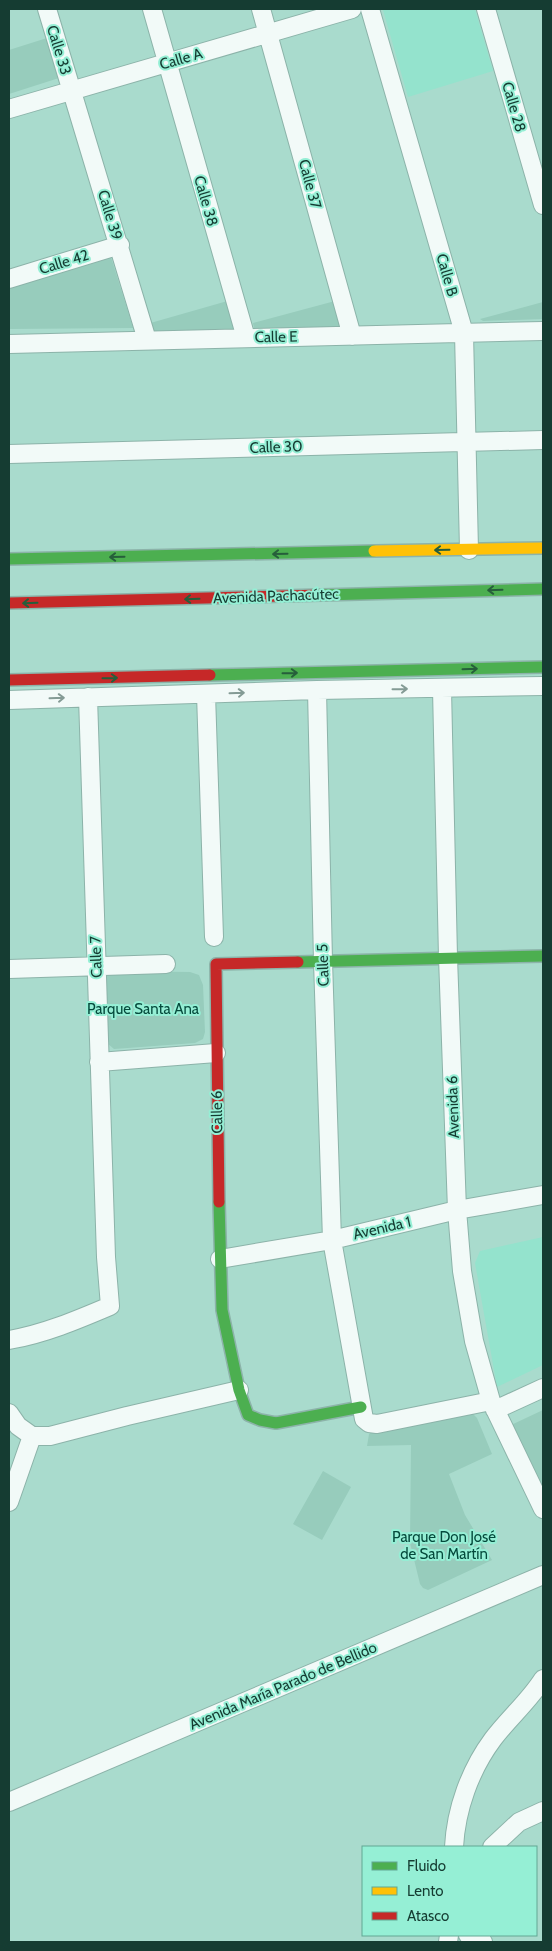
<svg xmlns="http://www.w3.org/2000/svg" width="552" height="1951" viewBox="0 0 552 1951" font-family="Cabin,sans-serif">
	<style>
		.built { fill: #94e3cd }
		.green { fill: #97ccbc }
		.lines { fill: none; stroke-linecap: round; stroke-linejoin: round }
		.street-casing { stroke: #8cb3a9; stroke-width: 20 }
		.fast-casing { stroke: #8cb3a9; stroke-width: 14 }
		.slow-casing { stroke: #8cb3a9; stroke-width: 14 }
		.jam-casing { stroke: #8cb3a9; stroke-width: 14 }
		.street { stroke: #f2faf8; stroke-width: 18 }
		.fast { stroke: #4caf50; stroke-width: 11 }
		.slow { stroke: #ffc107; stroke-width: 11 }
		.jam { stroke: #c62828; stroke-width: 11 }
		.oneway { stroke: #265e3b }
		.oneway2 { stroke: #849b95 }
		.labels { text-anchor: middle; stroke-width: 4; stroke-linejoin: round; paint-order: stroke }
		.street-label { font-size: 15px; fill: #153c32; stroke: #95efd5 }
		.park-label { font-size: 15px; fill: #054a3c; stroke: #95efd5 }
	</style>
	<rect width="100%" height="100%" fill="#a9dbcd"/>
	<path class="built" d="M387,9H475L493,71L408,97L383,10Z
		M543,1237V1365L497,1387L475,1263L480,1251Z"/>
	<path class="green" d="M47,38L59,78L9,94V50Z
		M110,254L133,328L9,329V284Z
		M231,300L239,332L149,335L147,324Z
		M335,301L342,330L255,333L253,323Z
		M543,302V319L483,321L480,319Z
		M110,971L190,972L199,975L203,985L205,1032L203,1039L195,1043L114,1049L107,1043L106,974Z
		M543,1410V1497L509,1426Z
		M468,1414H473L477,1418L492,1454L449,1474L465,1515L492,1560L428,1590L423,1588L420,1584L410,1543L411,1445L367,1446L369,1434L373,1431Z
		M323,1471L351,1487L322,1540L293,1524Z"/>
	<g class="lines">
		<g class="street-casing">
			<path id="street" d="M47,9L147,340
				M152,9L246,338
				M261,9L352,336
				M370,9L464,333L469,550
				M486,9L543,205
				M9,109L352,9
				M9,279L120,245
				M9,344L543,331
				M9,454L543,440
				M442,689L448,957L457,1210L462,1271L474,1341L491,1401L543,1509
				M317,690L323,961L332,1240L364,1419L369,1423L377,1424L491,1401
				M206,694L214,937
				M9,700L317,690L543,686
				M9,969L166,964
				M99,1062L216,1053
				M220,1259L332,1240L457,1210L543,1195
				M9,1340C44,1334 77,1320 110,1306L106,1257L88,697
				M495,1410L543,1388
				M9,1413L18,1426L32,1436H50L127,1416L239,1390
				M9,1502L32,1436
				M9,1802L543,1575
				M454,1847C456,1809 470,1770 493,1739C509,1718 529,1701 543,1679
				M492,1847L519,1822L543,1811
				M468,1935L483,1942
				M448,1942L449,1935"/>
		</g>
		<g class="fast-casing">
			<path id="fast" d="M9,559L374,551
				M322,595L543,589
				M210,675L543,667
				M298,962L543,956
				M219,1202L222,1310L239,1390L248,1415L260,1420L276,1423L361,1407"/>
		</g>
		<g class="slow-casing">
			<path id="slow" d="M374,551L543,548"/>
		</g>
		<g class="jam-casing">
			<path id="jam" d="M9,603L322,595
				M9,680L210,675
				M219,1202L216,964L298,962"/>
		</g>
		<use href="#street" class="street"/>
		<use href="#fast" class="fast"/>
		<use href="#slow" class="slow"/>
		<use href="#jam" class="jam"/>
	</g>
	<defs><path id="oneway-shaft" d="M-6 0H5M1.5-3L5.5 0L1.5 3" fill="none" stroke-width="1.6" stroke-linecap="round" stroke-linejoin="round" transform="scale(1.25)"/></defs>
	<g class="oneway">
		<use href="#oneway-shaft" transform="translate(442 550) rotate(179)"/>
		<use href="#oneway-shaft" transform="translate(280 554) rotate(179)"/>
		<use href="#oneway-shaft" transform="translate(117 557) rotate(179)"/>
		<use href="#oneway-shaft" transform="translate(495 590) rotate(178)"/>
		<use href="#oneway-shaft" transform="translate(192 599) rotate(178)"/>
		<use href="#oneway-shaft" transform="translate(30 603) rotate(178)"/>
		<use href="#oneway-shaft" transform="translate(470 669) rotate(-2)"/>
		<use href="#oneway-shaft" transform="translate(290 673) rotate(-1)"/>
		<use href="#oneway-shaft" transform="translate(110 678) rotate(-1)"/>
	</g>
	<g class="oneway2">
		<use href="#oneway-shaft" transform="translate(400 689) rotate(-1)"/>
		<use href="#oneway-shaft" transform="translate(237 693) rotate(-2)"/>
		<use href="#oneway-shaft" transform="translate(57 698) rotate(-2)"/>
	</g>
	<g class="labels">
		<g class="street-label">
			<text transform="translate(59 50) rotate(73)" y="5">Calle 33</text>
			<text transform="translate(181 59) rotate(-16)" y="5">Calle A</text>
			<text transform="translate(514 107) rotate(74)" y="5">Calle 28</text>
			<text transform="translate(310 184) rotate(75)" y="5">Calle 37</text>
			<text transform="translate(206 201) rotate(74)" y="5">Calle 38</text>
			<text transform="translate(110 215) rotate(73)" y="5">Calle 39</text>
			<text transform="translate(64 262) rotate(-17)" y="5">Calle 42</text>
			<text transform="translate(447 275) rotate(74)" y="5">Calle B</text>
			<text transform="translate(276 337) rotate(-1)" y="5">Calle E</text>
			<text transform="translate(276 447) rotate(-2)" y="5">Calle 30</text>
			<text transform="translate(276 596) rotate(-2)" y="5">Avenida Pachacútec</text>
			<text transform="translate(96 957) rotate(-92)" y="5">Calle 7</text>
			<text transform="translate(323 965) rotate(-92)" y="5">Calle 5</text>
			<text transform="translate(453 1107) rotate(-92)" y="5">Avenida 6</text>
			<text transform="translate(217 1112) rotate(-91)" y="5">Calle 6</text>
			<text transform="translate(382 1228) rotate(-13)" y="5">Avenida 1</text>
			<text transform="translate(283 1686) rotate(-23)" y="5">Avenida María Parado de Bellido</text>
		</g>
		<g class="park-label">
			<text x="143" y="1014">Parque Santa Ana</text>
			<text x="444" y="1542">Parque Don José<tspan x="444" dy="17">de San Martín</tspan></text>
		</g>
	</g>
	<rect width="552" height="1951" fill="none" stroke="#153c32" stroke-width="20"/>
	<rect x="362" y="1846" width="175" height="90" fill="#95efd5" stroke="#62a794"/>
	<rect x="372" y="1862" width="25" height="8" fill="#4caf50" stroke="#62a794"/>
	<text x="407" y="1871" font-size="15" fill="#153c32">Fluido</text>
	<rect x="372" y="1887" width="25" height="8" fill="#ffc107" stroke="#62a794"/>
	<text x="407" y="1896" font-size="15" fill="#153c32">Lento</text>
	<rect x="372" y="1912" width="25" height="8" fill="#c62828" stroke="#62a794"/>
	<text x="407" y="1921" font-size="15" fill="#153c32">Atasco</text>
</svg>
